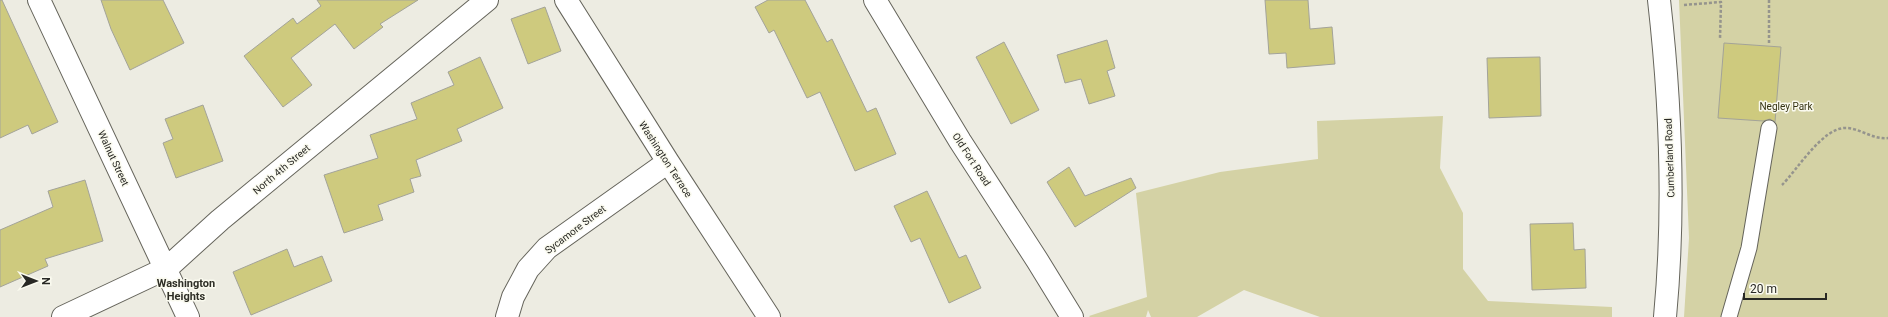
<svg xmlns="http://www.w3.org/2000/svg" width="1888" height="317" viewBox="0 0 1888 317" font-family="Roboto,sans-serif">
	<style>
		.green { fill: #d4d2a5 }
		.building { fill: #ceca7e; stroke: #a3a399 }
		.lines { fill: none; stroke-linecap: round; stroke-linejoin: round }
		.service-casing { stroke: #65645b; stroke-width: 17 }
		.minor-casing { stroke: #65645b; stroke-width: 24 }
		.path { stroke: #95948d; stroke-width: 2.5; stroke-dasharray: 3 2; stroke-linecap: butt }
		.service { stroke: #fff; stroke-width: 15 }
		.minor { stroke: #fff; stroke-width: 22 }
		.labels { text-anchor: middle; stroke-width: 3; stroke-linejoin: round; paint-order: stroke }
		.park-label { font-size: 10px; fill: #353312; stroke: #fafaef }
		.street-label { font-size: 10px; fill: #282824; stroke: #fafaef }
		.neighbourhood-label { font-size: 11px; font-weight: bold; fill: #2e2e26; stroke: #fafaef }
	</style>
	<rect width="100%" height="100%" fill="#edece2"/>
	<path class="green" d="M1679,0H1888V317H1684L1689,238Z
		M1443,116L1440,168L1463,213V269L1488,301L1612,307V317H1320L1244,290L1197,317H1151L1148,310L1146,317H1090L1089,316L1147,297L1136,193L1220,172L1318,159L1317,121Z"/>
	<path class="building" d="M0,0H2L58,122L32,134L28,125L0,138Z
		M101,0H163L184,43L130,70L111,29Z
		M317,0H418L380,24L383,27L354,49L335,24L291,58L312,85L283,107L244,56L293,18L297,24L321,6Z
		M768,0H805L827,42L832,39L867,112L876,108L896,154L855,171L820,92L807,98L774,30L769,33L755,7Z
		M1265,0H1308L1310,29L1332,27L1335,64L1287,68L1286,53L1269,54Z
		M545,7L561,51L528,64L511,19Z
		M1107,40L1115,68L1107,71L1115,96L1089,104L1081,79L1065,83L1057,55Z
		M1004,42L1039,110L1011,124L976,57Z
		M1724,43L1781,47L1775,122L1770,119L1763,121L1718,118Z
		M480,57L503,108L457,129L462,141L416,160L421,176L410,179L414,192L378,205L383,220L344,233L324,175L378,158L370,135L417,119L411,103L454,85L448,72Z
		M1540,57L1541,116L1489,118L1487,58Z
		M203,105L223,161L176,178L163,143L173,139L165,119Z
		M1069,167L1085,196L1131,178L1136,188L1075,227L1047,182Z
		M85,180L103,241L45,259L48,266L0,287V230L53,207L48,191Z
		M927,191L959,258L966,255L981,288L949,303L920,238L911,242L894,206Z
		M1573,223L1574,250L1585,249L1586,288L1532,290L1530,224Z
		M287,249L294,267L322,256L332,281L251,315L233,272Z"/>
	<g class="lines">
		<g class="service-casing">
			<path id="service" d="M1729,317L1749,248L1769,128"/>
		</g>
		<g class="minor-casing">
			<path id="minor" d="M39,0L188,317
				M566,0L668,162L769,317
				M875,0L960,141L1037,260L1072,317
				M1659,0C1671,105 1675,211 1665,317
				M63,317L167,268L220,220L487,0
				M507,317L513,297L528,269L547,248L668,162"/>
		</g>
		<path class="path" d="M1769,0V43
			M1684,5L1721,2L1720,39
			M1782,185C1797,170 1823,127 1846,128C1860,128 1873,140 1888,138"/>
		<use href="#service" class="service"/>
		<use href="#minor" class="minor"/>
	</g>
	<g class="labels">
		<g class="park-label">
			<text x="1786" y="110">Negley Park</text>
		</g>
		<g class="street-label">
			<text transform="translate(114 158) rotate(65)" y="4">Walnut Street</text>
			<text transform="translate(1669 158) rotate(-92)" y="4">Cumberland Road</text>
			<text transform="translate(666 159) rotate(57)" y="4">Washington Terrace</text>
			<text transform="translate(972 159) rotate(57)" y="4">Old Fort Road</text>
			<text transform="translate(281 169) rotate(-40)" y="4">North 4th Street</text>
			<text transform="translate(575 229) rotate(-37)" y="4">Sycamore Street</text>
		</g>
		<g class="neighbourhood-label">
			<text x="186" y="287">Washington<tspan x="186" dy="13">Heights</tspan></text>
		</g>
	</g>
	<g transform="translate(36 281) rotate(90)" stroke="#fafaef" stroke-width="3" paint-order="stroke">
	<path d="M0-3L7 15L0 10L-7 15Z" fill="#282824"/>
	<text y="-6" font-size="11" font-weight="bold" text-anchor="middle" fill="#282824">N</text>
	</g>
	<path d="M1744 293v6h82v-6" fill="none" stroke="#282824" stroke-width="2"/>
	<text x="1750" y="293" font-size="12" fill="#282824" stroke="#fafaef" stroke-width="3" paint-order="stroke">20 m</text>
</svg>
